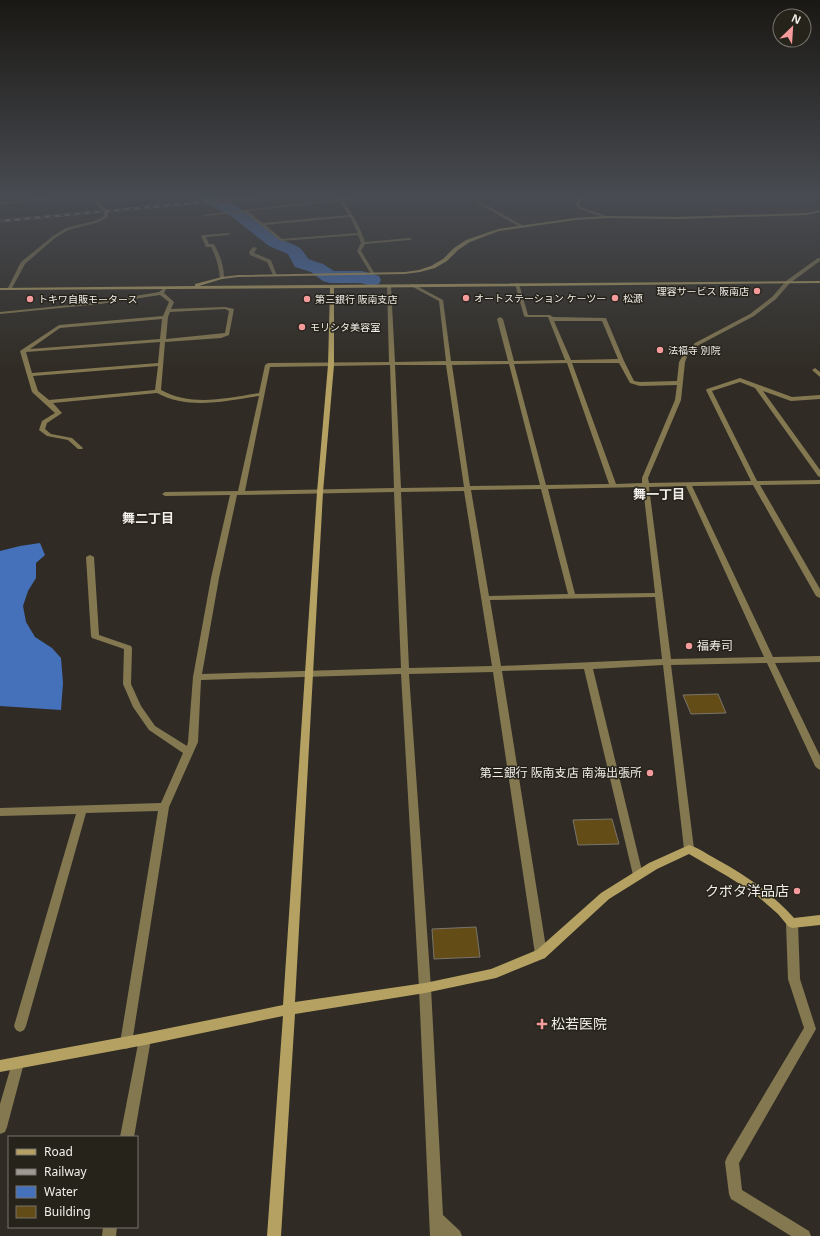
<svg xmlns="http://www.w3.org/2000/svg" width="820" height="1236" viewBox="0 0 820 1236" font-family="'Noto Sans','Noto Sans JP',sans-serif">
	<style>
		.water { fill: #4570ba }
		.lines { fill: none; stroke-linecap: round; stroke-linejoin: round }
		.river { fill: #4570ba; fill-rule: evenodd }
		.building { fill: #634c16; stroke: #79746c }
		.street { fill: #847851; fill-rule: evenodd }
		.secondary { fill: #b5a262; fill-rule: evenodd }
		.rail-casing { stroke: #9d9a94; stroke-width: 2.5 }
		.rail { stroke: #26231b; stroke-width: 1.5; stroke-dasharray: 5; stroke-linecap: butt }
		.poi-dot { fill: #f59b9c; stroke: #26231b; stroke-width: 1.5 }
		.labels { text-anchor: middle; stroke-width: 3; stroke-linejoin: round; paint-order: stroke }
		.far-poi-label { font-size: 10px; fill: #f2efea; stroke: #26231b; text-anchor: start }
		.poi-label { font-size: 12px; fill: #f2efea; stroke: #26231b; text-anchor: start }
		.neighbourhood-label { font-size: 13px; font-weight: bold; fill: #f2efea; stroke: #26231b }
		.near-poi-label { font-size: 14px; fill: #f2efea; stroke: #26231b; text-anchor: end }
	</style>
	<rect width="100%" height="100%" fill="#302c25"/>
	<path class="water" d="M40,543L45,555L36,563V578L28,591L23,606L26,622L35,637L52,648L61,658L63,683L61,710L0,706V551L20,546Z"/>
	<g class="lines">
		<path class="river" d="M196,197C230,191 254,221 280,238C294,247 299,242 308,259L323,264L334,271H362L379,276L381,280L379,284L372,286L361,283H330L323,281L311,272L295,267L288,254L269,246L228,214L199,200Z"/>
	</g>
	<path class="building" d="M718,694L726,713L691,714L683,695Z
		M612,819L619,844L578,845L573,820Z
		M476,927L480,957L434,959L432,929Z"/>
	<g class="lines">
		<path class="street" d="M57,197H66L0,204V202Z
			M92,197H96L108,213V217L96,223L68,230L55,238L25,264L12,288L8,289V288L21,262L53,236L66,228L94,221L105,216Z
			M359,197H367L343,201C353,214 360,227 365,242L410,238L412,239L410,240L365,244L361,251L375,274L373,275L371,274L357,251L361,243L358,235L281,241L244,212L205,216L203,215ZM339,201L349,215L262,223L248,211ZM350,217L358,233L282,239L265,225Z
			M578,197H582L579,205L581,207L609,217L606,218L579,209L575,205Z
			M475,199L522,225L523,226L520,227L474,201Z
			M229,233L230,234L228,235L206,237L209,244H214C220,255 224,265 224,278L222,279L220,278C219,266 216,257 211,247H206L201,236L203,235Z
			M253,247L257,248L254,253L271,260L277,276L273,275L267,262L250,255L249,252Z
			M818,258H820V261L790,283L776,299L754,316L699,345L687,357L685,362L681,400L648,478L649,483L751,481L706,390L707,389L740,378L792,397L820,395V399L791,401L763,391L820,470V477L818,476L755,388L740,382L712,391L757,481L820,480V484L760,485L820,589V598L816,596L753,485L692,486L773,657L820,656V662L775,663L820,756V770L817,768L815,766L767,663L671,665L694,849L693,852L689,853L685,852L684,849L663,665L593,669L643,875L642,878L638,879L634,878L633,875L584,669L502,671L547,954L545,958L541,959L537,958L535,954L493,672L409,674L431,988L443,1215L460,1231L462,1236H430L419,988L401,674L201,680L198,742L169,807L132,1043L130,1047L126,1049L122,1047L120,1043L158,811L86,813L26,1026L24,1030L20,1032L16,1030L14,1026L76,814L0,816V808L161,803L183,753L149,730L133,707L123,684L124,649L92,638L91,636L86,557L90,555L94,557L99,635L131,646L132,648L131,684L141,706L155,726L187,746L188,742L193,677L211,578L230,495L165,496L162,494L165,492L238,491L259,396C224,401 189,410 157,393L53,403L62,413L47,423L45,429L51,434L72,438L83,448L82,449H78L68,440L47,436L39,430L42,421L55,413L32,392L20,351L59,325L163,316L169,302L160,295L100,304L0,314V312L100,302L159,292L164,288L166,289L164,293L174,302L171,309L225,307L234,309L229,335L221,338L165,342L161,390C192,407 227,398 259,393L265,365L268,363L389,362L387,286L389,285L391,286L395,362L446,361L439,301L411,286V285L413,284L443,300L451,361H508L497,319L500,317L503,319L514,361L565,360L548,317H526L524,316L515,284L517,283L519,284L528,315H550L553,317L606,318L624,361L634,381L640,382L677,381L679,362L683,355L695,343L750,314L772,297L786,281ZM225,309L229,311L225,333L166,339L168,317L170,312ZM162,319L160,339L30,349L60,328ZM554,321H602L618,359L571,360ZM160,342L158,363L32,373L26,352ZM567,363L609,484L546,485L514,364ZM572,363H619L630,383L640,386L677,385L675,400L642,478V483L616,484ZM509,364L540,485L470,486L452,365ZM390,365L394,488L245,491L270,367ZM395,365H446L464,487L401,488ZM158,366L155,390L49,400L38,391L33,376ZM686,486L764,657L671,659L649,487ZM643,487L655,593L575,594L548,489ZM541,489L568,594L489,596L471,490ZM464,491L492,666L409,668L401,492ZM394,492L401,668L202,674L219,578L237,495ZM655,597L662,659L501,666L490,600Z
			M815,368L820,372V377L812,370Z
			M792,918L796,920L798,923L800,979L816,1029L739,1163L742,1190L809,1231L811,1236H791L731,1199L729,1194L725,1162L727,1157L804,1028L788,979L786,923L788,920Z
			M145,1033L149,1035L151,1039L134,1137H120L139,1039L141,1035Z
			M18,1057L22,1059L24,1063L7,1127L5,1132L0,1134V1104L12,1063L14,1059Z
			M103,1227H117L116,1236H102Z"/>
		<path class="secondary" d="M820,210V212L807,215L678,219L607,218L575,220L499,231L470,242L458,250L447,261L435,268L420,272L405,274L238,277L222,279L199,286L820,281V283L334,288V365L323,492L295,1002L425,983L491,969L537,950L601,893L649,863L689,845C699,848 707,854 716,859C745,875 772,893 794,918L820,915V925L792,928L788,926L778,914L754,893L727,876L689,854L657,869L609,899L545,958L496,978L425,993L295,1014L281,1236H267L283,1016L145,1045L0,1072V1060L145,1033L283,1005L317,492L328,365L330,288L0,290V288L195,286V284L222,277L238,275L405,272L419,270L431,266L443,259L454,248L466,240L498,229L575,218L607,216L678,217L807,213Z"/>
		<g class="rail-casing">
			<path id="rail" d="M0,221L259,197"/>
		</g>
		<use href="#rail" class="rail"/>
	</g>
	<linearGradient id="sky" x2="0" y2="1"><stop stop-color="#1a1814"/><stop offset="0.53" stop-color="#484b51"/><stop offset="1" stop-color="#484b51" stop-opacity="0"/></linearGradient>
	<rect width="820" height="370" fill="url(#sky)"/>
	<g class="poi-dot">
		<circle cx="757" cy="291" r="4"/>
		<circle cx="466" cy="298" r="4"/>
		<circle cx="615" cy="298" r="4"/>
		<circle cx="30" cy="299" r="4"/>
		<circle cx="307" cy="299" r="4"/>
		<circle cx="302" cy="327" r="4"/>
		<circle cx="660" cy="350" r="4"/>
		<circle cx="689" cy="646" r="4"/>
		<circle cx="650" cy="773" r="4"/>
		<circle cx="797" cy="891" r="4"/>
		<path d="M540 1018h4v4h4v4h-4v4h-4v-4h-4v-4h4z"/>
	</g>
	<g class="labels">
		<g class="far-poi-label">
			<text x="749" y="295" text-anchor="end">理容サービス 阪南店</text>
			<text x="474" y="302">オートステーション ケーツー</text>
			<text x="623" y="302">松源</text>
			<text x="38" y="303">トキワ自販モータース</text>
			<text x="315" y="303">第三銀行 阪南支店</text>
			<text x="310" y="331">モリシタ美容室</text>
			<text x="668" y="354">法福寺 別院</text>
		</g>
		<g class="poi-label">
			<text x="697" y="650">福寿司</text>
			<text x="642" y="777" text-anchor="end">第三銀行 阪南支店 南海出張所</text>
		</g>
		<g class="neighbourhood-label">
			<text x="659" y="499">舞一丁目</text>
			<text x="148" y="523">舞二丁目</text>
		</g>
		<g class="near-poi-label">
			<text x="789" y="896">クボタ洋品店</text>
			<text x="551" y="1029" text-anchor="start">松若医院</text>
		</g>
	</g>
	<rect x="8" y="1136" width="130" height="92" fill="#26231b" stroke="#78756e"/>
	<rect x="16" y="1149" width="20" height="6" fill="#b5a262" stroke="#78756e"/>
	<text x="44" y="1156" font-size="12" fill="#f2efea">Road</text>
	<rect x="16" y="1169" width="20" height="6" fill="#9d9a94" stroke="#78756e"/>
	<text x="44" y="1176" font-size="12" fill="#f2efea">Railway</text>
	<rect x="16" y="1186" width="20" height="12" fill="#4570ba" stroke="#78756e"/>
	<text x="44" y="1196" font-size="12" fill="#f2efea">Water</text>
	<rect x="16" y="1206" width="20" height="12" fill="#634c16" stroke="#78756e"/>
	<text x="44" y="1216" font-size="12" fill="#f2efea">Building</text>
	<g transform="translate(792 28) rotate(25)"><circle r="19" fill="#26231b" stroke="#78756e"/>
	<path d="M0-3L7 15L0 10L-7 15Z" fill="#f59b9c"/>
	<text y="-6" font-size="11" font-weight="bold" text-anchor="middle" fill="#f2efea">N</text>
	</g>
</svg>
